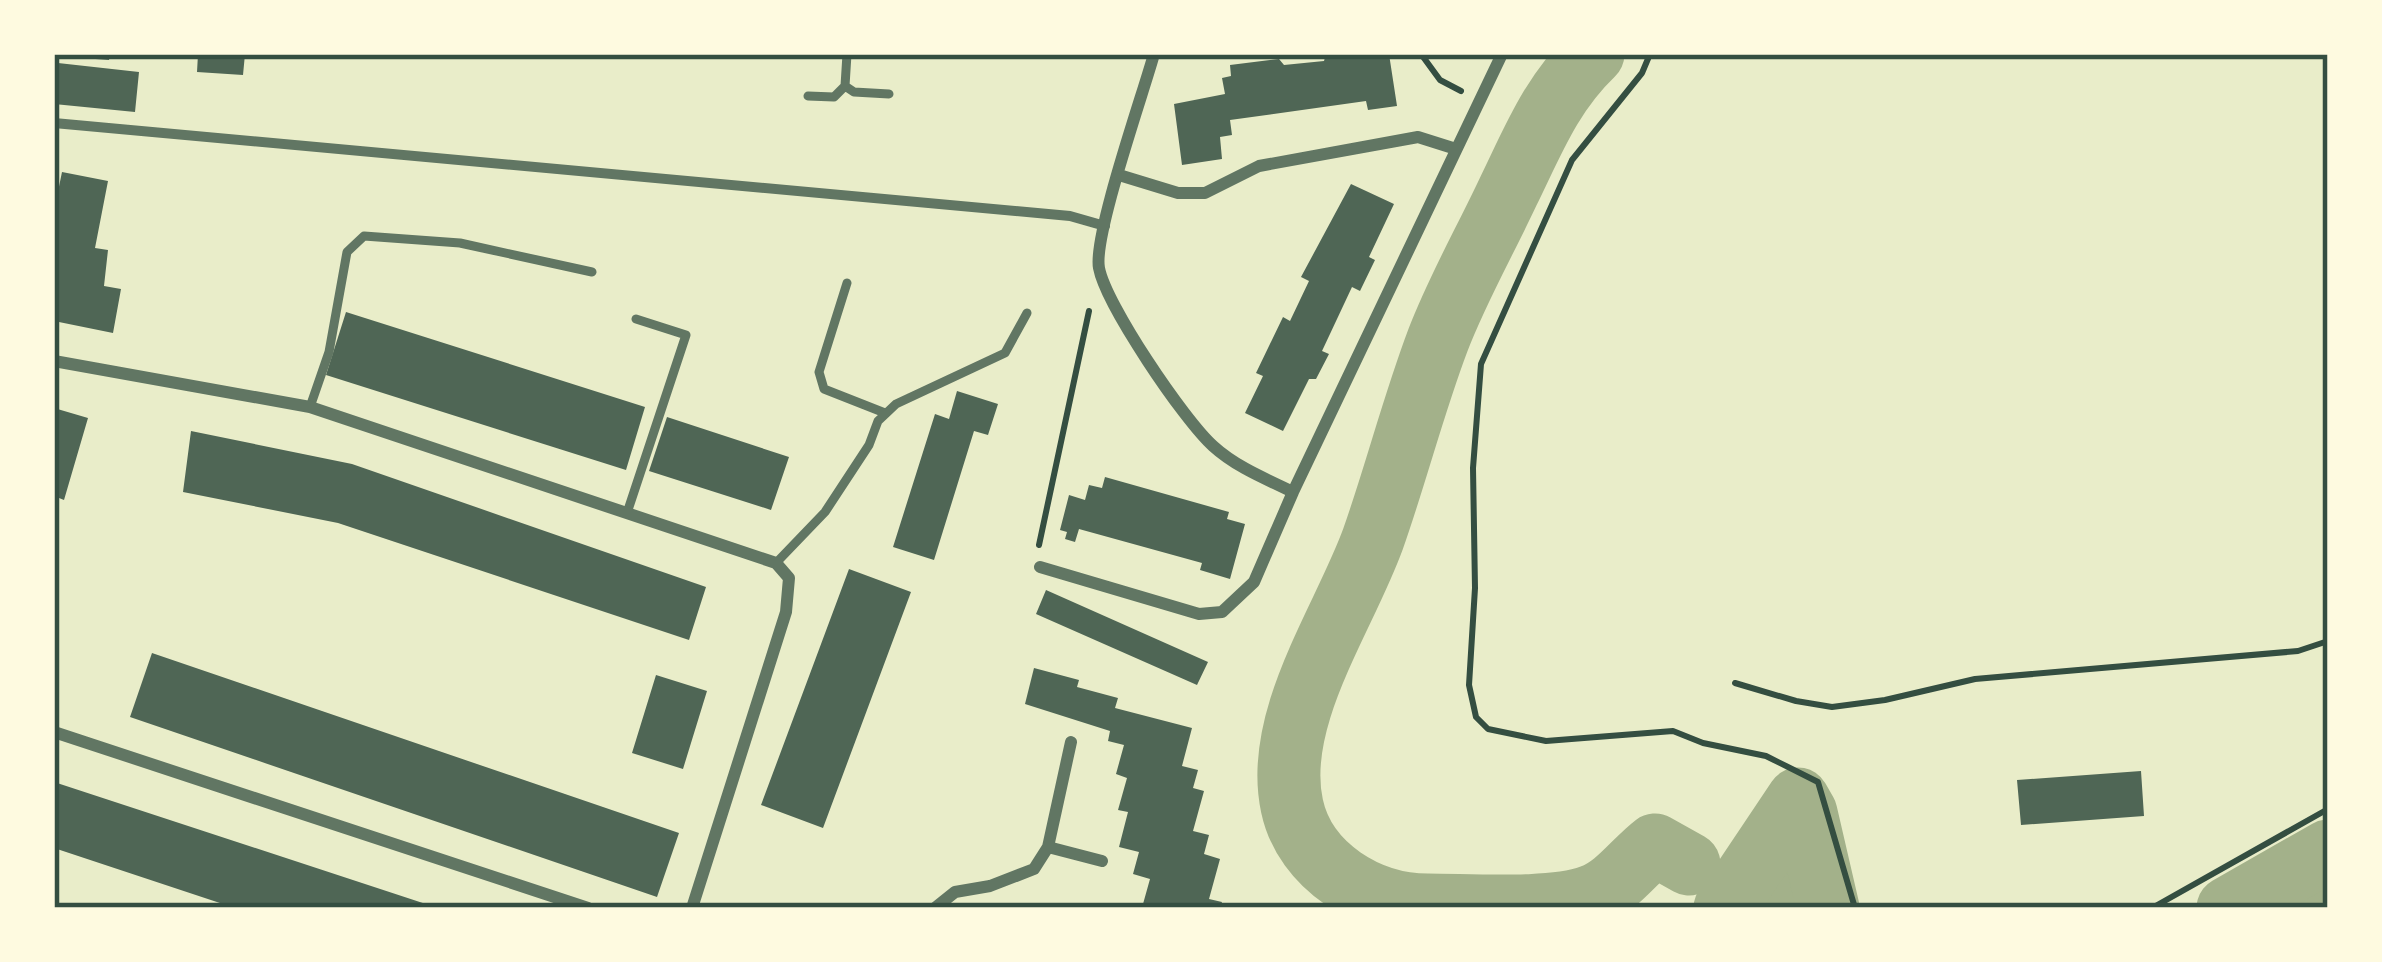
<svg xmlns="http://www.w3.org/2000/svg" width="2382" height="962" viewBox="0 0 2382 962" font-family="'Golos Text',sans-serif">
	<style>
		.water { fill: #a3b18a }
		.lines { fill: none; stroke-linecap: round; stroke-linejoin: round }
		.river { stroke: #a3b18a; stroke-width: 63 }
		.building { fill: #4f6655 }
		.path { stroke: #344e41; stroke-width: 6 }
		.service { stroke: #617663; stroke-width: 9 }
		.pedestrian { stroke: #617663; stroke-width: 10 }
		.minor { stroke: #617663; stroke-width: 12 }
		.neatline { fill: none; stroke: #344e41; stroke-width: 4.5 }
	</style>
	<rect width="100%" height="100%" fill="#e9edc9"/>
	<path class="water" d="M1798,799L1806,813L1828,908H1725Z
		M2328,851V908H2228Z"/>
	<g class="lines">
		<path class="river" d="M1593,54C1551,94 1533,141 1508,192C1485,241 1457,290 1438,340C1413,406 1396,474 1373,539C1344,619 1273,718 1292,806C1305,867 1369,905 1428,905C1471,905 1553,911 1592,896C1617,887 1634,861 1655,845L1689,864
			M1725,908L1798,799L1806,813L1828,908
			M2228,908L2328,851"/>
	</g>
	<path class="building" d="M68,54H110L109,60L68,57Z
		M198,54H245L243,75L197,72Z
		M1326,54H1389L1397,106L1368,110L1366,101L1230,120L1232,135L1220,137L1222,159L1182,165L1174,104L1225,94L1222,78L1231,76L1230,65L1279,59L1284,65L1324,61Z
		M58,63L139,72L135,112L54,104Z
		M62,172L108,181L95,248L108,250L104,286L121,289L113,333L54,321V211Z
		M1351,184L1394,204L1369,257L1375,260L1360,291L1352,287L1322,351L1329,354L1316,379H1309L1283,431L1245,413L1263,376L1256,373L1283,317L1290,321L1309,281L1301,277Z
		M346,312L645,407L626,470L326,375Z
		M957,391L998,404L988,435L974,431L934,560L893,547L935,414L949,419Z
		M54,408L88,418L64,500L54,496Z
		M667,417L789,457L771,510L649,471Z
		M191,431L352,464L706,587L689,640L338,523L183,492Z
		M1105,477L1229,512L1227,519L1245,524L1230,579L1200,570L1202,563L1079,529L1075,542L1065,539L1067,532L1060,530L1069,495L1085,500L1089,485L1102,488Z
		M849,569L911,592L823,828L761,805Z
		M1046,590L1208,662L1197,685L1036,614Z
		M152,653L679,833L657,897L130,717Z
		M1034,668L1079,680L1077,687L1118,698L1115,708L1192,728L1182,766L1198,770L1193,788L1204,791L1193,831L1209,835L1204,854L1220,859L1209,899L1222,902L1220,908H1157L1143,904L1150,879L1133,874L1139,852L1119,847L1128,812L1118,810L1127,778L1116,774L1124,745L1108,741L1110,731L1025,704Z
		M656,675L707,691L683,769L632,753Z
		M2141,771L2144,816L2021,825L2017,780Z
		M54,782L435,907L434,908H235L54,848Z"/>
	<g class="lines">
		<path class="path" d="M1421,54L1440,80L1461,91
			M1650,54L1642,73L1572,160L1481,364L1473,468L1475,588L1469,685L1476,717L1488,729L1546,741L1673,731L1703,743L1766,756L1818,782L1855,908
			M1039,545L1089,311
			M1735,683L1796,701L1832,707L1885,700L1975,679L2298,651L2328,641
			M2152,908L2328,809"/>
		<path class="service" d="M845,86L854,92L889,94
			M808,96L834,97L845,86L847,54
			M847,283L819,372L824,389L885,413
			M310,407L329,352L347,252L364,236L460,243L592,272
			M627,513L686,335L636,319
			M776,563L825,512L869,445L878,421L896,404L1005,353L1027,313"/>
		<path class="pedestrian" d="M54,123L1070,216L1105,226"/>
		<path class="minor" d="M1154,54C1143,94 1093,236 1099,268C1106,305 1184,420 1213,446C1236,467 1266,479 1293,492
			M1119,175L1178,193H1205L1259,166L1418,137L1456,149
			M54,361L310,407L776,563L789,578L786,612L692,908
			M1040,567L1199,614L1222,612L1254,582L1293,492L1502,54
			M54,732L588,908
			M1048,847L1102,861
			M935,908L955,892L990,886L1034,869L1048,847L1071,742"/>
	</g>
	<rect width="2382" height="962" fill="none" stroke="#fefae0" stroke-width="114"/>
	<rect x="57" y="57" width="2268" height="848" class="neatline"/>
</svg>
